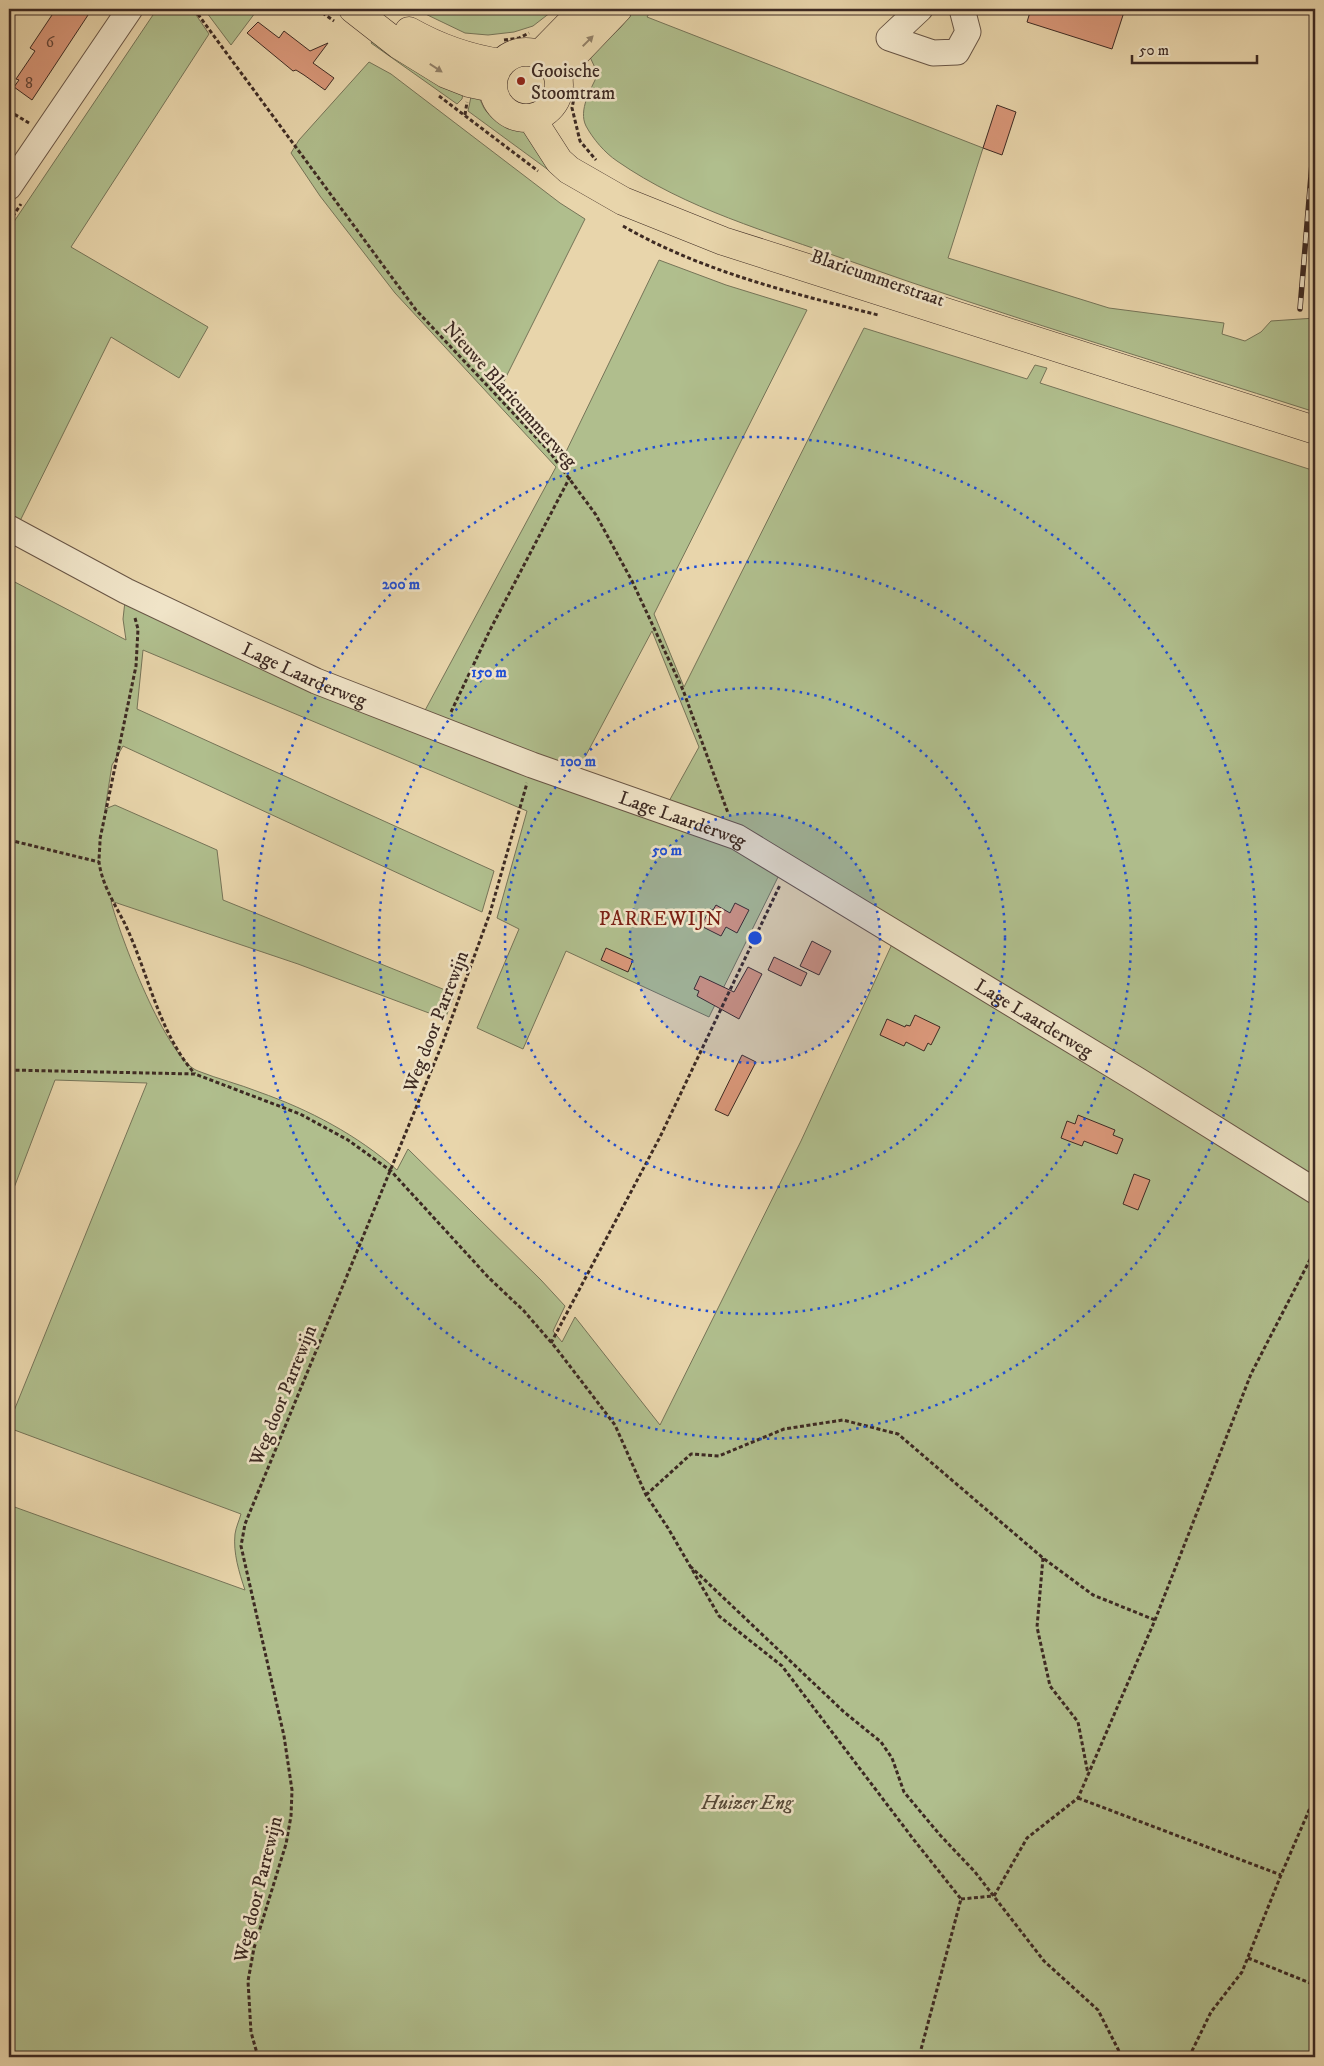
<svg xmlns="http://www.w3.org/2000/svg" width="1324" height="2066" viewBox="0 0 1324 2066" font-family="'IM FELL DW Pica',serif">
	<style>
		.green { fill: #b0be8d; stroke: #767458 }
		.building { fill: #d99779; stroke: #3d2a23 }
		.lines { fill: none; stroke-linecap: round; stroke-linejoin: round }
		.minor-casing { stroke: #685545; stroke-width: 27 }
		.major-casing { stroke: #3d2a23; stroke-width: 29 }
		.path { stroke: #3d2a23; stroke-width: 3; stroke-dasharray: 4 2.5; stroke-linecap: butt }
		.minor { stroke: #f0e4c8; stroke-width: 25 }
		.major { stroke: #e8d5ab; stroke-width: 28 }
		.rail-casing { stroke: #3d2a23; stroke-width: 5.5 }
		.rail { stroke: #f0e4c8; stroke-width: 4; stroke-dasharray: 11; stroke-linecap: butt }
		.oneway { fill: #928067 }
		.ring { fill: none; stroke: #1d4ed8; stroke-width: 2.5; stroke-dasharray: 2.5 5 }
		.poi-dot { fill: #8f2418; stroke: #f0e4c8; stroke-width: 2 }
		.labels { text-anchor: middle; stroke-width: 5; stroke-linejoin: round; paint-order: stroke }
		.number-label { font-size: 16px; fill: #644538 }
		.poi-label { font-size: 19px; fill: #3d2a23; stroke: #f0e4c8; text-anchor: start }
		.street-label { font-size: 19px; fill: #3d2a23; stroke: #f0e4c8 }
		.park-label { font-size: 19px; font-style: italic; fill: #544838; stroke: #f0e4c8 }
		.neighbourhood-label { font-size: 20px; letter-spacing: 1px; fill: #7a1f14; stroke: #f0e4c8 }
		.centre { fill: #1d4ed8; stroke: #f0e4c8; stroke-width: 2.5 }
		.ring-label { font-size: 15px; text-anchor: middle; font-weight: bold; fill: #1d4ed8; stroke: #f0e4c8; stroke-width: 5; stroke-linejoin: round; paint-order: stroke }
	</style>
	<rect width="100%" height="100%" fill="#e8d5ab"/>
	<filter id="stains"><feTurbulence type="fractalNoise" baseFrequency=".004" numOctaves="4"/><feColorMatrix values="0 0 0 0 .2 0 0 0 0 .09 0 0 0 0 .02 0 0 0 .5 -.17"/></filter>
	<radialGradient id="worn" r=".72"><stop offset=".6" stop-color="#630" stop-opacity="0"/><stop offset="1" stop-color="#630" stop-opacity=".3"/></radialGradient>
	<path class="green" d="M157,9H192L209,34L71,247L208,327L179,378L111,337L18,525L9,520V229Z
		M204,9H258L231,45Z
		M415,9H555L533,26L514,32L488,35L465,33Z
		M636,9H652L647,17L983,148L948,258L1109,308L1224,323L1222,334L1245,341L1261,332L1271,321L1315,318V412C1159,362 1001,315 847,260C769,232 686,209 617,161C605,153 593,139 586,126C578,110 591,89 598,74L589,55L620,28Z
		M376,36L464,88L462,99L457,104L371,43Z
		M369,62L391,74L560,203L585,219L499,391L538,431L562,460L659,260L726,285L807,310L654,614L684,687L864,328L1027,379L1035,365L1047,368L1040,383L1315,471V2057H9V1505L245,1590C239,1572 233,1553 235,1534C236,1527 239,1521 241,1514L9,1428V1423L147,1083L55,1080L9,1201V579L126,640L123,619L125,601L144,607L262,663L419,731L584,793L740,843L780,873L709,1017L566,951L523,1049L477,1028L519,929L497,918L527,811L143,650L137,709L494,871L482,912L123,746L112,765L105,809L115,805L217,850L223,900L455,994L445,1019L298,964L111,901C119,934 167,1060 198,1071C218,1079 239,1084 259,1092C310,1110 357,1135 397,1170L408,1149L541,1280L565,1306L553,1331L562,1342L575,1317L660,1425L801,1141L893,942L1147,1096L1155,1081L788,863L745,834L722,822L668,803L699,747L652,631L576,774L422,716L556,467L395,293L320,196L291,153L299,140Z
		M472,92C483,100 480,103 486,111C496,124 514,129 530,130L558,177L468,111Z"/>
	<path class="building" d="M56,9H92L32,100L14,87L19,80L16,79L35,51L30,48Z
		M1031,9H1125L1112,49L1027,22Z
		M258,22L279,38L284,31L310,51L328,43L313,63L334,78L325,90L304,75L296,70L293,71L247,33Z
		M997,105L1016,112L1002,155L983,148Z
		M735,903L749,910L737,933L726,927L721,936L701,926L710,909L713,910L716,905L730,913Z
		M812,941L831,951L819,975L800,966Z
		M606,948L633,960L628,972L601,960Z
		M774,957L807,973L801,986L768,970Z
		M748,967L762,974L739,1019L697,996L699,991L694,989L700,976L734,992Z
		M915,1015L940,1027L931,1045L928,1043L924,1051L906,1042L904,1046L880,1035L887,1019L905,1027L906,1025L910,1026Z
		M742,1055L756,1062L728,1116L715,1110Z
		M1078,1115L1115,1130L1113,1135L1123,1139L1117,1154L1084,1141L1082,1146L1061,1138L1067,1121L1075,1124Z
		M1134,1174L1150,1180L1138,1210L1123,1204Z"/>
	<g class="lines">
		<g class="minor-casing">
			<g id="minor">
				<path d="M920,9L889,38L933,53L957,52L968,32L962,9"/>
				<path d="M9,187L130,9"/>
				<path id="s1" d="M9,528L126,591L316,681L532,765L737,837L1139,1081L1315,1191"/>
			</g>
		</g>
		<g class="major-casing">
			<path id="major" d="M353,9L399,45L446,74L469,83L493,88
				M409,31C439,48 467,58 501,63
				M493 85a33 33 0 1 1 66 0a33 33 0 1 1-66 0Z
				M540,54L584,9
				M559,74L574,55L618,9
				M532,119L559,161L569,170L623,201L723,241L1315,430"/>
		</g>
		<path class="path" d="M194,9L416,310L549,451L596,515L632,581L683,690L728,813
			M317,9L334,21
			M504,40L519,38L529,33
			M576,88L572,108L580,141L596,160
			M439,96L538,171
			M9,111L29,123
			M465,115L467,102
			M9,222L21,204
			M623,226C701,271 791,293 878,315
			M135,618L138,629L136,666L100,839C100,847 99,855 99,862C102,884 114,903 124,922C148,971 158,1032 195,1074
			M451,712L490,630L570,477
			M9,840L99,862
			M9,1070L195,1074L300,1114L348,1140L391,1171L489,1278L524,1311L556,1348L615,1425L646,1495L668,1528L719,1616L782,1666L914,1840L961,1899L919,2057
			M551,1343L660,1137L780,885
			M646,1495L691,1454L719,1456L784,1429L843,1420L898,1434L1043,1558L1093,1595L1155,1620
			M1043,1558L1037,1627L1050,1686L1078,1722L1088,1774
			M690,1566L844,1712L881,1742L892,1758L904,1792L940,1835L975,1872L1044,1961L1098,2010L1122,2057
			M1078,1798L1281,1875
			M994,1896L1027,1838L1078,1798L1155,1620L1251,1374L1315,1250
			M961,1899L993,1896
			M1248,1958L1315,1985
			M258,2057L251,2032L248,1981L254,1948L286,1844L291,1816L292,1790L284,1736L241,1546L245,1524L443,1042L490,913L527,783
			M1189,2057L1211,2012L1242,1972L1281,1875L1310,1808L1315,1802"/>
		<use href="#minor" class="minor"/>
		<use href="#major" class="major"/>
		<g class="rail-casing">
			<path id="rail" d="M1300,309L1315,127
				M1314,310L1315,292"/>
		</g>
		<use href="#rail" class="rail"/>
	</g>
	<defs><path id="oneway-solid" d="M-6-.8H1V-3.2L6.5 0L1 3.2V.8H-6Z" transform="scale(1.25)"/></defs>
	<g class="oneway">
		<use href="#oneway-solid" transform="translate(588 41) rotate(-45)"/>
		<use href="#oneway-solid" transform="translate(436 68) rotate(33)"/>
	</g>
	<circle cx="755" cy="938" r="125" fill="#1d4ed8" fill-opacity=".12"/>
	<g class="ring">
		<circle cx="755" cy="938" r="125"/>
		<circle cx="755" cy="938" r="250"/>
		<circle cx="755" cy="938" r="376"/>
		<circle cx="755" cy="938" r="501"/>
	</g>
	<circle class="poi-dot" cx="521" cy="81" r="5"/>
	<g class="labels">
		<g class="number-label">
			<text x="50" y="47">6</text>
			<text x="29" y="88">8</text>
		</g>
		<g class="poi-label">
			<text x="531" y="77">Gooische<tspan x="531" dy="22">Stoomtram</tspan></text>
		</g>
		<g class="street-label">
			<text transform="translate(878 277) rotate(19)" y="7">Blaricummerstraat</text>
			<text transform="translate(511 394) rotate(48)" y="7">Nieuwe Blaricummerweg</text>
			<text dy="7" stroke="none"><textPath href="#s1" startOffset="330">Lage Laarderweg</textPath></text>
			<text dy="7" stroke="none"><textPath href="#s1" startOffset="735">Lage Laarderweg</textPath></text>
			<text dy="7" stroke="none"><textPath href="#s1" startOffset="1140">Lage Laarderweg</textPath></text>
			<text transform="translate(435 1021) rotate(-69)" y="7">Weg door Parrewijn</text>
			<text transform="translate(282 1395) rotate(-68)" y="7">Weg door Parrewijn</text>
			<text transform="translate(257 1889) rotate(-76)" y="7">Weg door Parrewijn</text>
		</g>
		<g class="park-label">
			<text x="747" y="1809">Huizer Eng</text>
		</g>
		<g class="neighbourhood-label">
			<text x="661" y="925">PARREWIJN</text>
		</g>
	</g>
	<circle cx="755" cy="938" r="8" class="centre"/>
	<g class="ring-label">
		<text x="401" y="589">200 m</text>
		<text x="489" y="677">150 m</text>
		<text x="578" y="766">100 m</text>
		<text x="667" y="855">50 m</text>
	</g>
	<rect width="1324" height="2066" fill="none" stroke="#e8d5ab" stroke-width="30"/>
	<rect x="10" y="10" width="1304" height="2046" fill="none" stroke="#3d2a23" stroke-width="2.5"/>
	<rect x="15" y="15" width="1294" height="2036" fill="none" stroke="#3d2a23"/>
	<path d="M1132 55v8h125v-8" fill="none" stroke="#3d2a23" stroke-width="2.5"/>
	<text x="1139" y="55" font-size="15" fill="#3d2a23" stroke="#f0e4c8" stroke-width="4" paint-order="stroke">50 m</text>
	<rect width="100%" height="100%" filter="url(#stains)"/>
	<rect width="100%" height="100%" fill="url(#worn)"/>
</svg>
